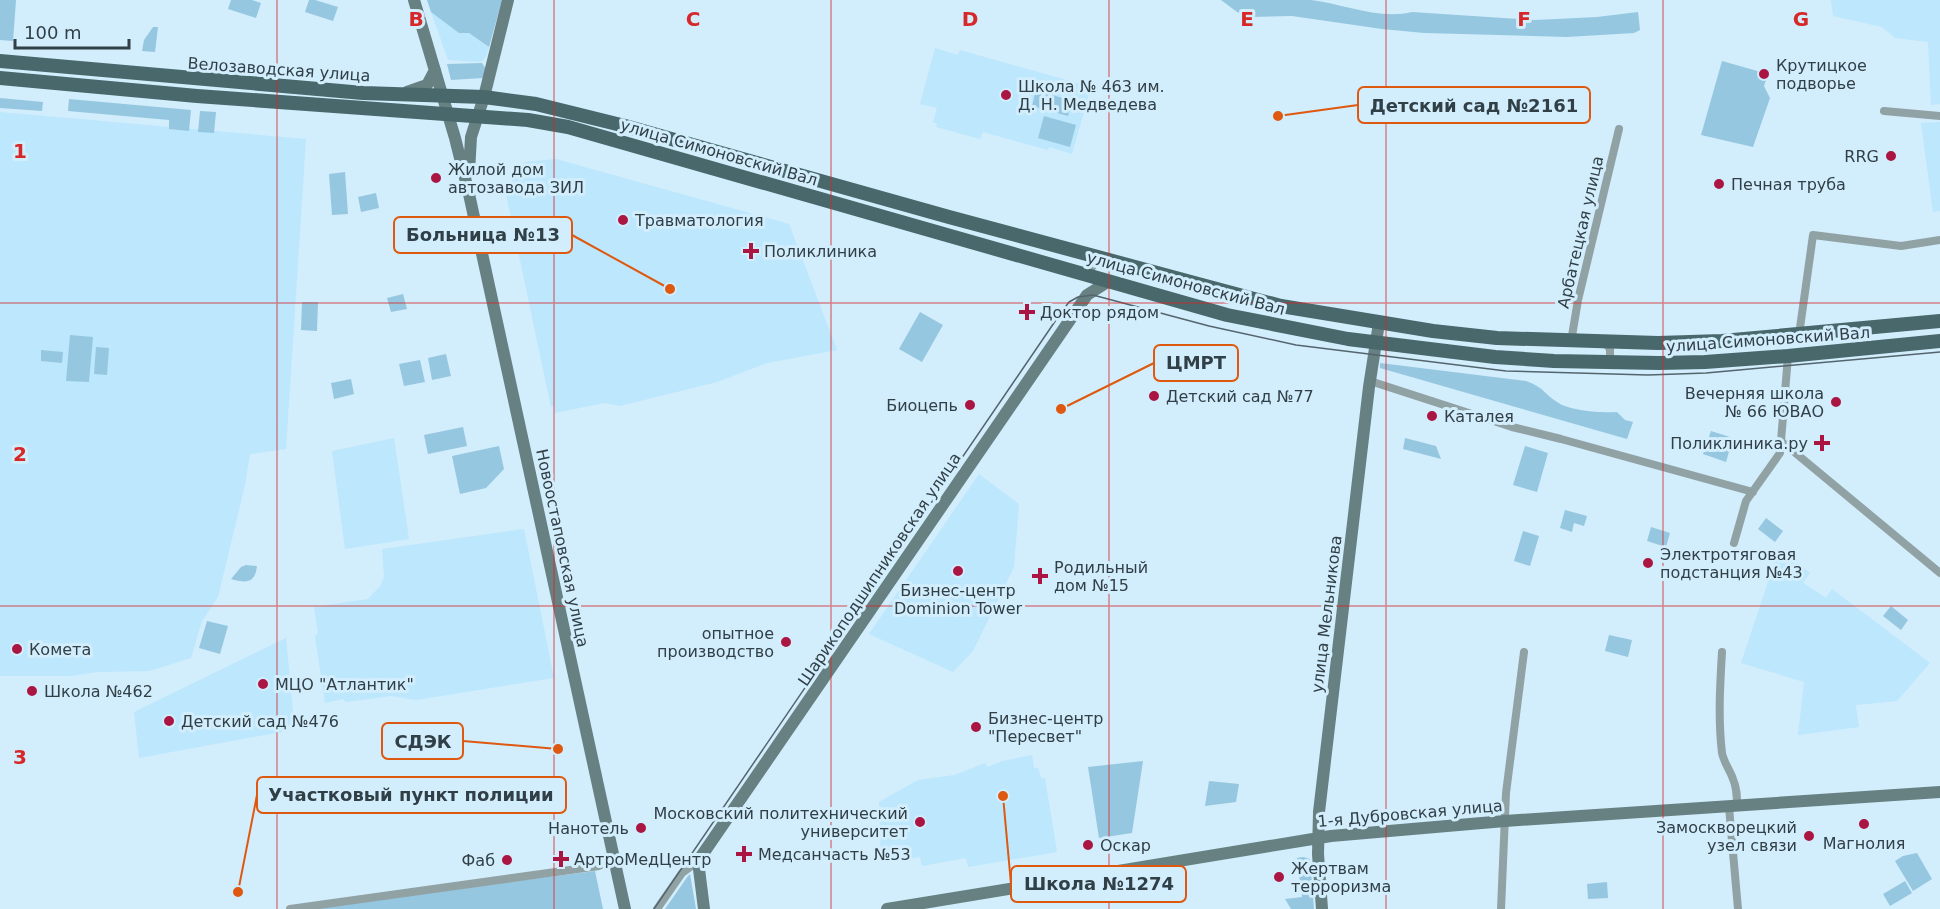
<svg xmlns="http://www.w3.org/2000/svg" width="1940" height="909" viewBox="0 0 1940 909" font-family="'DejaVu Sans',sans-serif">
	<style>
		.built { fill: #bce7fd }
		.green { fill: #96c7e0 }
		.lines { fill: none; stroke-linecap: round; stroke-linejoin: round }
		.street { stroke: #91a2a4; stroke-width: 8 }
		.secondary { stroke: #678082; stroke-width: 12 }
		.primary { stroke: #48686b; stroke-width: 14 }
		.tram { stroke: #54656e; stroke-width: 1.5 }
		.grid { fill: none; stroke: #d62828; stroke-width: 1.5; stroke-opacity: 0.55 }
		.poi-dot { fill: #ab1541; stroke: #d2edfc; stroke-width: 2 }
		.labels { text-anchor: middle; stroke-width: 6; stroke-linejoin: round; paint-order: stroke }
		.poi-label { font-size: 16px; fill: #313f46; stroke: #d2edfc; text-anchor: start }
		.street-label { font-size: 16px; fill: #313f46; stroke: #d2edfc }
		.grid-label { font-size: 20px; text-anchor: middle; font-weight: bold; fill: #d62828; stroke: #d2edfc; stroke-width: 6; stroke-linejoin: round; paint-order: stroke }
		.leader { fill: none; stroke: #df580f; stroke-width: 2 }
		.callout-dot { fill: #df580f; stroke: #d2edfc; stroke-width: 2 }
		.callout { fill: #d2edfc; stroke: #df580f; stroke-width: 2 }
		.callout-label { font-size: 18px; text-anchor: middle; font-weight: bold; fill: #313f46 }
	</style>
	<rect width="100%" height="100%" fill="#d2edfc"/>
	<path class="built" d="M1831,0H1940V104L1931,105L1928,42L1895,38L1882,27L1833,16Z
		M431,12L459,32L469,33L489,47L486,57L481,62L448,60Z
		M935,48L958,55L960,50L1091,87L1072,154L1049,147L1048,150L983,132L980,139L936,127L937,123H933L937,108L920,104Z
		M0,112L306,139L286,449L250,454L245,485L218,597L202,621L191,658L149,671L98,672L70,676H0Z
		M1940,122V211L1933,212L1921,123Z
		M556,159L789,224L837,350L767,363L717,382L620,406L604,403L555,413L554,406L551,407L505,189L525,162Z
		M394,438L409,539L345,549L332,451Z
		M979,474L1019,504L1014,567L973,651L953,672L869,634Z
		M524,529L554,678L416,700L391,696L346,702L343,699L325,703L315,637L318,633L314,607L368,599L381,585L384,576L382,549Z
		M1779,549L1810,573L1803,583L1826,598L1832,589L1930,663L1897,701L1856,705L1859,727L1798,735L1804,682L1741,663Z
		M286,638L294,722L281,732L139,758L134,712Z
		M1032,755L1034,768H1038L1041,778H1045L1057,852L968,867L966,858L922,866L920,857L890,862L881,861L879,802L918,780L955,775L985,763L987,767L1003,761Z"/>
	<path class="green" d="M0,0H16L13,41L0,40Z
		M231,0H252L261,3L256,18L228,9Z
		M309,0H315L338,7L333,21L305,12Z
		M427,0H502L489,47L469,33H459L431,12Z
		M1221,0C1250,0 1282,0 1311,0C1344,4 1379,20 1412,12L1535,20L1597,17L1638,12L1640,30L1634,33L1567,37L1424,33L1382,29L1292,16L1251,17L1237,12Z
		M153,27H158L155,52L142,51L144,40Z
		M1722,61L1768,74L1764,86L1770,98L1753,147L1701,135Z
		M482,63L486,69L483,78L451,80L447,64Z
		M1036,90L1072,101L1068,116L1032,106Z
		M0,98L43,102L42,111L0,108Z
		M69,99L191,110L189,131L169,129V120L68,111Z
		M200,111L216,112L214,133L198,132Z
		M1044,116L1076,125L1070,147L1038,138Z
		M345,172L348,214L332,215L329,174Z
		M376,193L379,208L361,212L358,197Z
		M403,294L407,309L391,312L387,298Z
		M302,302H318L317,331L301,330Z
		M920,312L943,325L922,362L899,349Z
		M70,335L93,337L89,382L66,381Z
		M96,347L109,348L107,375L94,374Z
		M41,350L63,352L62,363L41,361Z
		M446,354L451,376L432,380L428,358Z
		M420,360L425,382L404,386L399,364Z
		M1380,363L1526,381C1545,388 1543,393 1557,402C1569,411 1602,413 1617,412L1625,420L1633,422L1627,439L1380,368Z
		M351,379L354,394L334,399L331,383Z
		M463,427L467,446L428,454L424,435Z
		M1711,431L1733,438L1726,462L1703,454Z
		M1405,438L1436,446L1441,459L1403,449Z
		M499,446L504,469L486,488L460,494L452,456Z
		M1525,446L1548,453L1537,492L1513,485Z
		M1565,510L1587,516L1584,526L1574,523L1572,532L1560,528Z
		M1766,518L1783,531L1775,542L1758,529Z
		M1651,527L1670,533L1666,547L1647,541Z
		M1523,531L1539,536L1530,566L1514,561Z
		M246,565L257,566C255,584 246,583 231,579L241,567Z
		M1891,606L1908,620L1901,630L1883,616Z
		M207,621L228,626L220,654L199,648Z
		M1609,635L1632,640L1628,657L1605,651Z
		M1143,761L1132,833L1099,838L1088,767Z
		M1209,781L1239,784L1236,802L1205,806Z
		M1917,853L1932,879L1913,891L1895,861L1903,856Z
		M1303,857L1310,859L1314,909H1291L1285,899L1302,897L1297,858Z
		M595,871L603,909H302Z
		M690,874L696,909H665L688,876Z
		M1905,881L1912,893L1890,906L1883,894Z
		M1607,882L1608,898L1588,899L1587,884Z"/>
	<g class="lines">
		<path class="street" d="M1884,111L1940,116
			M1081,272H1088L1093,266L1092,260L1086,255
			M1799,335L1813,235L1901,246L1940,240
			M1571,342L1578,300L1619,129
			M1601,343L1606,344L1610,349V357L1604,362
			M1370,381L1512,427L1561,439L1753,492
			M1781,441L1940,573
			M1734,543L1746,501L1780,453L1788,356
			M1722,652C1720,685 1718,720 1722,753C1724,763 1730,770 1733,779C1737,788 1737,797 1737,806
			M1729,807L1738,909
			M290,909L599,866L614,859
			M657,909L682,873L698,861
			M1501,909L1506,793L1524,652"/>
		<path class="secondary" d="M414,0L455,138L469,194L625,909
			M407,92L427,85L435,70
			M469,172L471,137L484,97L508,0
			M704,909L698,861L1087,295L1109,281
			M887,909L1331,836L1505,821L1940,792
			M1322,909L1318,854L1319,812L1369,387L1379,323"/>
		<path class="primary" d="M0,61L363,93L484,97L536,104L625,126L949,217L1213,288L1281,306L1433,331L1497,338L1658,343L1722,341L1940,321
			M0,78L197,96L528,120L568,127L1227,315L1348,339L1495,357L1554,361L1659,363L1705,362L1788,356L1940,341"/>
		<path class="tram" d="M654,909L1058,317L1069,302L1078,297L1093,295L1209,326L1296,345L1506,371L1648,375L1706,373L1940,352"/>
	</g>
	<path class="grid" d="M277,0V909M554,0V909M831,0V909M1109,0V909M1386,0V909M1663,0V909M0,303H1940M0,606H1940"/>
	<g class="poi-dot">
		<circle cx="1764" cy="74" r="6"/>
		<circle cx="1006" cy="95" r="6"/>
		<circle cx="1891" cy="156" r="6"/>
		<circle cx="436" cy="178" r="6"/>
		<circle cx="1719" cy="184" r="6"/>
		<circle cx="623" cy="220" r="6"/>
		<path d="M748 242h6v6h6v6h-6v6h-6v-6h-6v-6h6z"/>
		<path d="M1024 303h6v6h6v6h-6v6h-6v-6h-6v-6h6z"/>
		<circle cx="1154" cy="396" r="6"/>
		<circle cx="1836" cy="402" r="6"/>
		<circle cx="970" cy="405" r="6"/>
		<circle cx="1432" cy="416" r="6"/>
		<path d="M1819 434h6v6h6v6h-6v6h-6v-6h-6v-6h6z"/>
		<circle cx="1648" cy="563" r="6"/>
		<circle cx="958" cy="571" r="6"/>
		<path d="M1037 567h6v6h6v6h-6v6h-6v-6h-6v-6h6z"/>
		<circle cx="786" cy="642" r="6"/>
		<circle cx="17" cy="649" r="6"/>
		<circle cx="263" cy="684" r="6"/>
		<circle cx="32" cy="691" r="6"/>
		<circle cx="169" cy="721" r="6"/>
		<circle cx="976" cy="727" r="6"/>
		<circle cx="920" cy="822" r="6"/>
		<circle cx="1864" cy="824" r="6"/>
		<circle cx="641" cy="828" r="6"/>
		<circle cx="1809" cy="836" r="6"/>
		<circle cx="1088" cy="845" r="6"/>
		<path d="M741 845h6v6h6v6h-6v6h-6v-6h-6v-6h6z"/>
		<path d="M558 850h6v6h6v6h-6v6h-6v-6h-6v-6h6z"/>
		<circle cx="507" cy="860" r="6"/>
		<circle cx="1279" cy="877" r="6"/>
	</g>
	<g class="labels">
		<g class="poi-label">
			<text x="1776" y="71">Крутицкое<tspan x="1776" dy="18">подворье</tspan></text>
			<text x="1018" y="92">Школа № 463 им.<tspan x="1018" dy="18">Д. Н. Медведева</tspan></text>
			<text x="1879" y="162" text-anchor="end">RRG</text>
			<text x="448" y="175">Жилой дом<tspan x="448" dy="18">автозавода ЗИЛ</tspan></text>
			<text x="1731" y="190">Печная труба</text>
			<text x="635" y="226">Травматология</text>
			<text x="764" y="257">Поликлиника</text>
			<text x="1040" y="318">Доктор рядом</text>
			<text x="1824" y="399" text-anchor="end">Вечерняя школа<tspan x="1824" dy="18">№ 66 ЮВАО</tspan></text>
			<text x="1166" y="402">Детский сад №77</text>
			<text x="958" y="411" text-anchor="end">Биоцепь</text>
			<text x="1444" y="422">Каталея</text>
			<text x="1808" y="449" text-anchor="end">Поликлиника.ру</text>
			<text x="1660" y="560">Электротяговая<tspan x="1660" dy="18">подстанция №43</tspan></text>
			<text x="1054" y="573">Родильный<tspan x="1054" dy="18">дом №15</tspan></text>
			<text x="958" y="596" text-anchor="middle">Бизнес-центр<tspan x="958" dy="18">Dominion Tower</tspan></text>
			<text x="774" y="639" text-anchor="end">опытное<tspan x="774" dy="18">производство</tspan></text>
			<text x="29" y="655">Комета</text>
			<text x="275" y="690">МЦО "Атлантик"</text>
			<text x="44" y="697">Школа №462</text>
			<text x="988" y="724">Бизнес-центр<tspan x="988" dy="18">"Пересвет"</tspan></text>
			<text x="181" y="727">Детский сад №476</text>
			<text x="908" y="819" text-anchor="end">Московский политехнический<tspan x="908" dy="18">университет</tspan></text>
			<text x="1797" y="833" text-anchor="end">Замоскворецкий<tspan x="1797" dy="18">узел связи</tspan></text>
			<text x="629" y="834" text-anchor="end">Нанотель</text>
			<text x="1864" y="849" text-anchor="middle">Магнолия</text>
			<text x="1100" y="851">Оскар</text>
			<text x="758" y="860">Медсанчасть №53</text>
			<text x="574" y="865">АртроМедЦентр</text>
			<text x="495" y="866" text-anchor="end">Фаб</text>
			<text x="1291" y="874">Жертвам<tspan x="1291" dy="18">терроризма</tspan></text>
		</g>
		<g class="street-label">
			<text transform="translate(279 69) rotate(4)" y="6">Велозаводская улица</text>
			<text transform="translate(719 152) rotate(16)" y="6">улица Симоновский Вал</text>
			<text transform="translate(1580 232) rotate(-77)" y="6">Арбатецкая улица</text>
			<text transform="translate(1186 283) rotate(15)" y="6">улица Симоновский Вал</text>
			<text transform="translate(1768 339) rotate(-4)" y="6">улица Симоновский Вал</text>
			<text transform="translate(563 548) rotate(78)" y="6">Новоостаповская улица</text>
			<text transform="translate(879 569) rotate(-56)" y="6">Шарикоподшипниковская улица</text>
			<text transform="translate(1326 614) rotate(-83)" y="6">улица Мельникова</text>
			<text transform="translate(1410 813) rotate(-5)" y="6">1-я Дубровская улица</text>
		</g>
	</g>
	<g class="grid-label">
		<text x="416" y="26">B</text>
		<text x="693" y="26">C</text>
		<text x="970" y="26">D</text>
		<text x="1247" y="26">E</text>
		<text x="1524" y="26">F</text>
		<text x="1801" y="26">G</text>
		<text x="20" y="158">1</text>
		<text x="20" y="461">2</text>
		<text x="20" y="764">3</text>
	</g>
	<path class="leader" d="M1278 116L1358 105M670 289L572 235M1061 409L1154 363M558 749L463 741M238 892L257 795M1003 796L1011 884"/>
	<g class="callout-dot">
		<circle cx="1278" cy="116" r="6"/>
		<circle cx="670" cy="289" r="6"/>
		<circle cx="1061" cy="409" r="6"/>
		<circle cx="558" cy="749" r="6"/>
		<circle cx="238" cy="892" r="6"/>
		<circle cx="1003" cy="796" r="6"/>
	</g>
	<g class="callout">
		<rect x="1358" y="87" width="232" height="36" rx="6"/>
		<rect x="394" y="217" width="178" height="36" rx="6"/>
		<rect x="1154" y="345" width="84" height="36" rx="6"/>
		<rect x="382" y="723" width="81" height="36" rx="6"/>
		<rect x="257" y="777" width="309" height="36" rx="6"/>
		<rect x="1011" y="866" width="175" height="36" rx="6"/>
	</g>
	<g class="callout-label">
		<text x="1474" y="112">Детский сад №2161</text>
		<text x="483" y="241">Больница №13</text>
		<text x="1196" y="369">ЦМРТ</text>
		<text x="423" y="748">СДЭК</text>
		<text x="411" y="801">Участковый пункт полиции</text>
		<text x="1099" y="890">Школа №1274</text>
	</g>
	<path d="M15 39v9h114v-9" fill="none" stroke="#313f46" stroke-width="3"/>
	<text x="24" y="39" font-size="18" fill="#313f46" stroke="#d2edfc" stroke-width="4.5" paint-order="stroke">100 m</text>
</svg>
